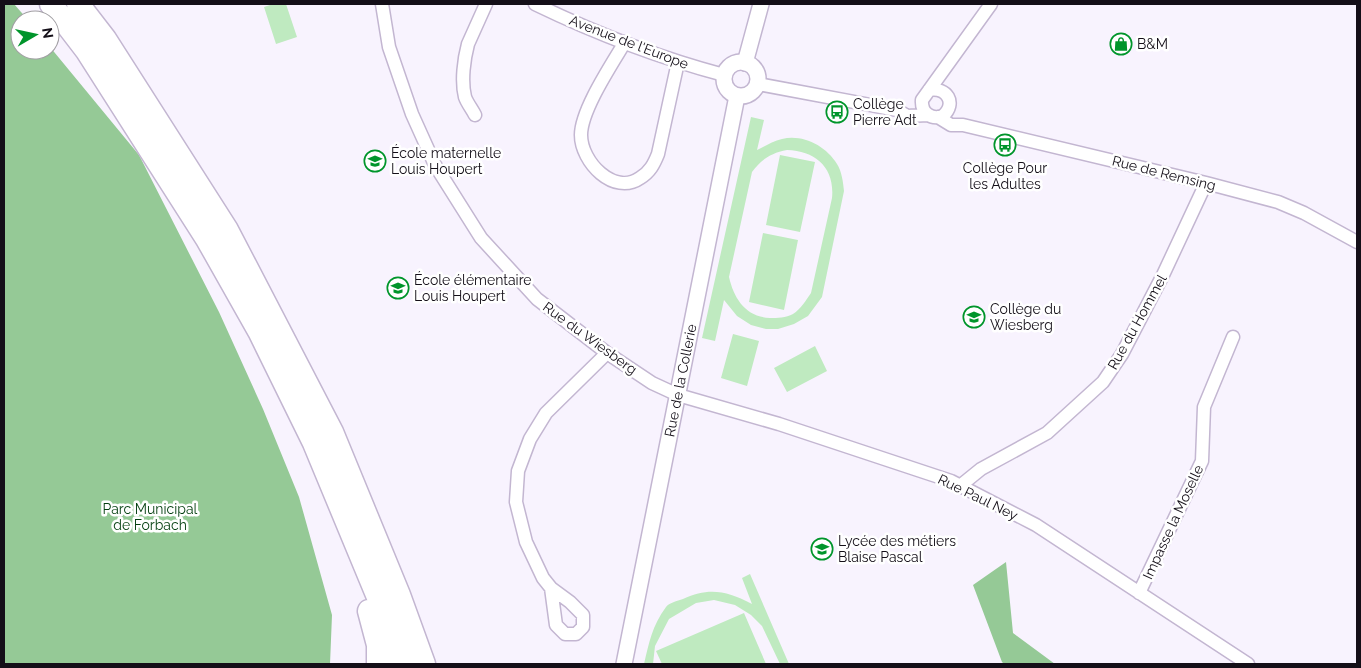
<svg xmlns="http://www.w3.org/2000/svg" width="1361" height="668" viewBox="0 0 1361 668" font-family="Raleway,sans-serif">
	<style>
		.green { fill: #bfeac0; fill-rule: evenodd }
		.forest { fill: #95c996 }
		.lines { fill: none; stroke-linecap: round; stroke-linejoin: round }
		.minor-casing { stroke: #c3b6d1; stroke-width: 15 }
		.tertiary-casing { stroke: #c3b6d1; stroke-width: 18 }
		.motorway-casing { stroke: #c3b6d1; stroke-width: 25 }
		.minor { stroke: #fff; stroke-width: 12 }
		.tertiary { stroke: #fff; stroke-width: 15 }
		.motorway { stroke: #fff; stroke-width: 22 }
		.labels { text-anchor: middle; stroke-width: 5; stroke-linejoin: round; paint-order: stroke }
		.street-label { font-size: 14px; fill: #140f18; stroke: #fff }
		.poi-label { font-size: 14px; fill: #140f18; stroke: #fff; text-anchor: start }
		.park-label { font-size: 14px; fill: #033f0f; stroke: #fff }
	</style>
	<rect width="100%" height="100%" fill="#f8f3fe"/>
	<path class="green" d="M273,4H286L297,37L276,44L264,7Z
		M751,117L764,120L757,150C766,146 773,141 782,139C803,134 826,146 837,164C842,172 843,182 844,191L822,297L808,316L794,324L778,329H766L751,325L737,316L724,300L715,341L702,338ZM787,150C816,151 835,168 832,198L811,293C806,300 801,309 793,314C786,318 777,318 770,318C746,317 734,299 729,277L752,172C762,159 771,153 787,150Z
		M780,155L815,162L800,232L766,225Z
		M763,233L798,240L784,310L749,302Z
		M733,334L759,341L747,386L721,378Z
		M815,346L827,371L787,392L774,368Z
		M750,574L789,664H780L762,626L751,615L735,605L714,600L696,603L669,619L655,646L653,664H644C649,643 652,626 666,607C669,603 677,601 683,599C709,587 727,591 752,604L742,578Z
		M744,613L766,664H662L656,651Z"/>
	<path class="forest" d="M4,4H14L28,20H20V50H50V47L139,155L219,312L263,409L299,497L332,615L330,664H4Z
		M1006,562L1013,633L1055,664H1004L1002,662L973,585Z"/>
	<g class="lines">
		<g class="minor-casing">
			<path id="minor" d="M382,4L389,47L412,114L435,165L481,238L537,299L607,353L652,383L678,395L779,424L951,481L1036,525L1248,664
				M535,4C595,33 660,58 724,75
				M625,42C612,64 581,110 581,135C581,162 614,196 640,178C650,172 654,164 658,154L678,62
				M758,84L897,110L907,116L928,115
				M929,90C947,87 957,103 943,116C931,120 921,113 922,100L991,4
				M475,115C472,109 467,103 465,97C461,81 464,59 468,44L486,4
				M938,117L951,125H963L1206,183L1278,202L1304,213L1357,242
				M960,486L981,469L1047,433L1103,382L1122,354L1163,275L1206,183
				M551,588L556,625L565,634H576L583,627V615L570,602L551,588L543,578L526,542L516,502L518,471L530,439L546,413L607,353
				M1139,593L1202,461L1204,407L1233,337"/>
		</g>
		<g class="tertiary-casing">
			<g id="tertiary">
				<circle cx="741" cy="79" r="17"/>
				<path d="M745,63L761,4"/>
				<path id="s1" d="M624,664L737,96"/>
			</g>
		</g>
		<g class="motorway-casing">
			<path id="motorway" d="M51,4L87,51L207,239L259,331L314,443L385,614L401,664
				M78,4L105,39L227,230L332,432L399,595L424,664
				M369,611L378,645V664"/>
		</g>
		<use href="#minor" class="minor"/>
		<use href="#tertiary" class="tertiary"/>
		<use href="#motorway" class="motorway"/>
	</g>
	<defs>
		<g id="shop-ring" transform="scale(1.125)"><circle r="9.5" fill="#fff" stroke="#00952b" stroke-width="1.5"/><path d="M-5-2.5h2.3a2.7 3.5 0 0 1 5.4 0H5L5.5 6h-11ZM-1.5-2.5h3a1.5 2.3 0 0 0-3 0Z" fill="#00952b"/></g>
		<g id="bus-ring" transform="scale(1.125)"><circle r="9.5" fill="#fff" stroke="#00952b" stroke-width="1.5"/><path d="M-5-6H5V4H4V6H2V4H-2V6H-4V4H-5ZM-3.5-4V0h7V-4ZM-3.5 1.2v1.5H-2V1.2ZM2 1.2v1.5H3.5V1.2Z" fill="#00952b"/></g>
		<g id="school-ring" transform="scale(1.125)"><circle r="9.5" fill="#fff" stroke="#00952b" stroke-width="1.5"/><path d="M0-5L7-2L0 1L-7-2ZM-4 1L0 2.5L4 1V4Q0 6-4 4Z" fill="#00952b"/></g>
	</defs>
	<g fill-rule="evenodd">
		<use href="#shop-ring" x="1121" y="44"/>
		<use href="#bus-ring" x="837" y="112"/>
		<use href="#bus-ring" x="1005" y="145"/>
		<use href="#school-ring" x="375" y="161"/>
		<use href="#school-ring" x="398" y="288"/>
		<use href="#school-ring" x="974" y="317"/>
		<use href="#school-ring" x="822" y="549"/>
	</g>
	<g class="labels">
		<g class="street-label">
			<text transform="translate(629 42) rotate(21)" y="5">Avenue de l'Europe</text>
			<text transform="translate(1164 173) rotate(14)" y="5">Rue de Remsing</text>
			<text transform="translate(1137 322) rotate(-61)" y="5">Rue du Hommel</text>
			<text transform="translate(590 338) rotate(36)" y="5">Rue du Wiesberg</text>
			<text dy="5" stroke="none"><textPath href="#s1" startOffset="289">Rue de la Collerie</textPath></text>
			<text transform="translate(978 497) rotate(26)" y="5">Rue Paul Ney</text>
			<text transform="translate(1173 522) rotate(-65)" y="5">Impasse la Moselle</text>
		</g>
		<g class="poi-label">
			<text x="1137" y="49">B&amp;M</text>
			<text x="853" y="109">Collège<tspan x="853" dy="16">Pierre Adt</tspan></text>
			<text x="391" y="158">École maternelle<tspan x="391" dy="16">Louis Houpert</tspan></text>
			<text x="1005" y="173" text-anchor="middle">Collège Pour<tspan x="1005" dy="16">les Adultes</tspan></text>
			<text x="414" y="285">École élémentaire<tspan x="414" dy="16">Louis Houpert</tspan></text>
			<text x="990" y="314">Collège du<tspan x="990" dy="16">Wiesberg</tspan></text>
			<text x="838" y="546">Lycée des métiers<tspan x="838" dy="16">Blaise Pascal</tspan></text>
		</g>
		<g class="park-label">
			<text x="150" y="514">Parc Municipal<tspan x="150" dy="16">de Forbach</tspan></text>
		</g>
	</g>
	<rect width="1361" height="668" fill="none" stroke="#140f18" stroke-width="10"/>
	<g transform="translate(35 35) rotate(81)"><circle r="24" fill="#ffffff" stroke="#a19fa3"/>
	<path d="M0-4L9 19L0 12L-9 19Z" fill="#00952b"/>
	<text y="-8" font-size="14" font-weight="bold" text-anchor="middle" fill="#140f18">N</text>
	</g>
</svg>
